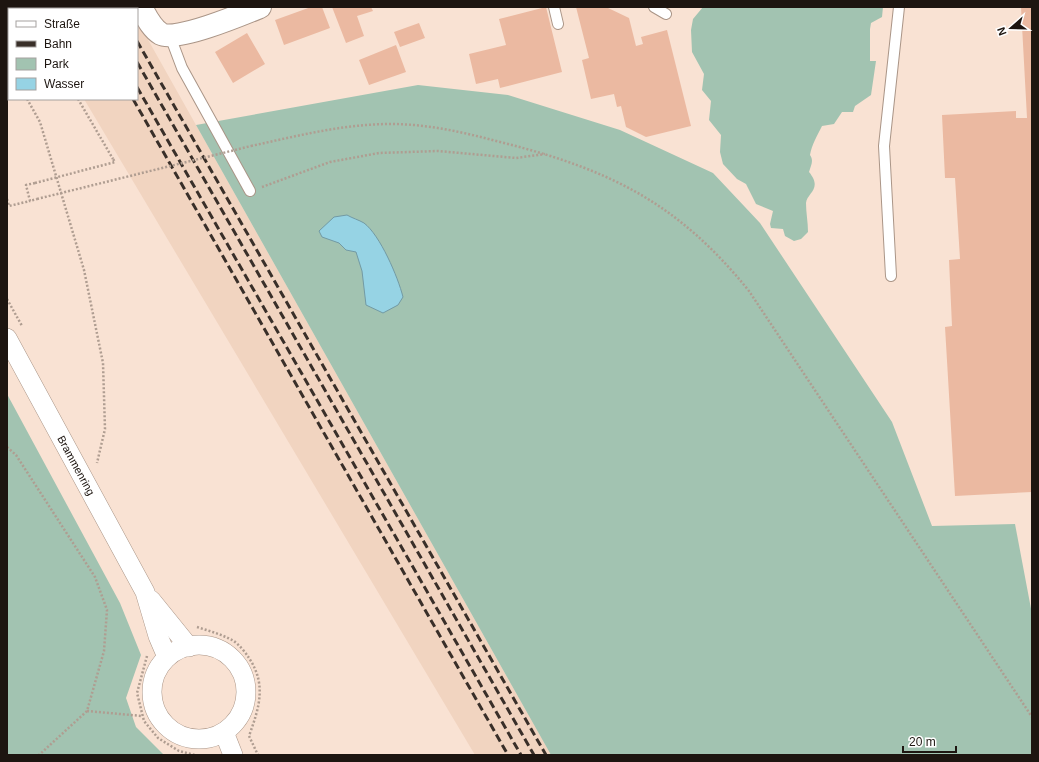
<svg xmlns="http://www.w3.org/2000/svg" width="1039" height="762" viewBox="0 0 1039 762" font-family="Helvetica,sans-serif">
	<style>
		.built { fill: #f1d4c0 }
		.green { fill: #a2c3b1 }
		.water { fill: #96d3e4; stroke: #729aa4 }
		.building { fill: #ebb9a1 }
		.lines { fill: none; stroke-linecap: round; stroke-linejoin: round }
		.service-casing { stroke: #aa9587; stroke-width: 12 }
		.minor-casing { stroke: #aa9587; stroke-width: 20 }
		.secondary-casing { stroke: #aa9587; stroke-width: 24 }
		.path { stroke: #af9d91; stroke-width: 2.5; stroke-dasharray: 2 2; stroke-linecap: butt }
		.service { stroke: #fff; stroke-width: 10 }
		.minor { stroke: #fff; stroke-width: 19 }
		.secondary { stroke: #fff; stroke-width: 22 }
		.rail { stroke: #392f29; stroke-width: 3; stroke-dasharray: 8 4; stroke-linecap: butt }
		.path-bridge { stroke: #af9d91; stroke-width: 2.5; stroke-dasharray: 2 2; stroke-linecap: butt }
		.labels { text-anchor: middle; stroke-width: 3.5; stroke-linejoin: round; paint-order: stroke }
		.street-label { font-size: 11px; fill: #1d1510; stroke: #fff }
	</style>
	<rect width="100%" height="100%" fill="#f9e2d3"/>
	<path class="built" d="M29,7H130L131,9H30Z
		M137,20L196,125L551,755H475L84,99H137Z"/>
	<path class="green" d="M703,7H883L882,17L871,23L870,29V61H876L871,95L855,106L853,112H842L834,124L822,126C817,136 812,144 810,155C814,161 811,165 809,172C823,189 807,193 806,203C806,213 808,222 808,232L801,239L794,241L785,236L783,229L771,228L770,224L773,211L756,204L746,184L737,179L723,164L720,152L721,135L709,120L711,101L702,90L704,74L692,52L691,30L693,19Z
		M418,85L508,95L620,130L713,173L760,223L892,422L932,526L1015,524L1032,614V755H551L196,125Z
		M7,394L120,603L141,655L126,698L136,727L163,754L167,755H7Z"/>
	<path class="water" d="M347,215C352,218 359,220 364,223C380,235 398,277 403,297L398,305L383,313L366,305L362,271L356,252L346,250L339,243L322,237L319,231L334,217Z"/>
	<path class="building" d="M311,7H322L330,28L284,45L275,20Z
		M332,7H371L373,11L357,16L364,36L346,43Z
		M546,7L562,72L500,88L498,79L476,84L469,54L506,45L499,19Z
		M576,7H606L629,18L636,46L643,44L641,37L667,30L691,126L646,137L626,127L621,106L617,107L614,94L591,99L582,60L589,58Z
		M1021,7H1032V492L955,496L945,327L952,326L949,260L960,259L955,178H945L942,115L1016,111V118H1027Z
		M419,23L425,38L400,47L394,32Z
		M247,33L265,64L233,83L215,52Z
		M396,45L406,72L369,85L359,60Z"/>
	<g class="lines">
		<g class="service-casing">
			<path id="service" d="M554,7L558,24
				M654,7L666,14
				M170,36L182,68L250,191
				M891,276L884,146L899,7"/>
		</g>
		<g class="minor-casing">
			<g id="minor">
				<path id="s1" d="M7,338L145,592L158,636L167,657"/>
				<path d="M151,600L189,647"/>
				<circle cx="199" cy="692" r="47"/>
				<path d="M224,732L233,755"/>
			</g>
		</g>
		<g class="secondary-casing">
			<path id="secondary" d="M141,7C146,16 151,28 161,34C176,42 243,14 260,7"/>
		</g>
		<path class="path" d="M25,7L27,9
			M7,64L9,68
			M27,99L40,122L84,270L103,363L105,429L97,463
			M78,99L113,159
			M251,146C297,136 343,124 391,124C430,124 466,133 504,143C611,170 679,204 749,291L1032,717
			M35,183L26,185L30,201L37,199
			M262,187L330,162L379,153L438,151L516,158L545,154
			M7,199L9,206L30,201
			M7,299L22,326
			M7,447L16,455L95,577L107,610L104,651L87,711L39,755
			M197,627C209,631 221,634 232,640C239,644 245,652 249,658C267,685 259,708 249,736L258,755
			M147,656L137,693L144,721L158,738L179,751L195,755
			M87,711L142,716"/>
		<use href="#service" class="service"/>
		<use href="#minor" class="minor"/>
		<use href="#secondary" class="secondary"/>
		<path class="rail" d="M80,7L81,9
			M92,7L93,9
			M106,7L107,9
			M118,7L119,9
			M137,41L546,755
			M137,62L534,755
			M137,87L521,755
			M133,99L508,755"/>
		<path class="path-bridge" d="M35,183L115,162L113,159
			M37,199L251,146"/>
	</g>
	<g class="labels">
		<g class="street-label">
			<text dy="4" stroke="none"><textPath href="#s1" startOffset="145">Brammenring</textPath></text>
		</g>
	</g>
	<rect width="1039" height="762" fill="none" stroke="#1d1510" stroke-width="16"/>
	<rect x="8" y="8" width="130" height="92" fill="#ffffff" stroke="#a5a19f"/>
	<rect x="16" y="21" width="20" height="6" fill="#ffffff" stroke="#a5a19f"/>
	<text x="44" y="28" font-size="12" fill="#1d1510">Straße</text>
	<rect x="16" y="41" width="20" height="6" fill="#392f29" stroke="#a5a19f"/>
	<text x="44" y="48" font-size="12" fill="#1d1510">Bahn</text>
	<rect x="16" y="58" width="20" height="12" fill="#a2c3b1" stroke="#a5a19f"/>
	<text x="44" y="68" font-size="12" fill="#1d1510">Park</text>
	<rect x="16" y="78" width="20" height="12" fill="#96d3e4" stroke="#a5a19f"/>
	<text x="44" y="88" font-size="12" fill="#1d1510">Wasser</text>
	<g transform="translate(1011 28) rotate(250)" stroke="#ffffff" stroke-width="3" paint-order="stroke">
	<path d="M0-3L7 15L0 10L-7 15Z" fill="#1d1510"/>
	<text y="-6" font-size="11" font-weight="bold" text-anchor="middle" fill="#1d1510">N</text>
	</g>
	<path d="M903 746v6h53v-6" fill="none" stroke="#1d1510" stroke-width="2"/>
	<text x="909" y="746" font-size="12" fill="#1d1510" stroke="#ffffff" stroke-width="3" paint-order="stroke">20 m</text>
</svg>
